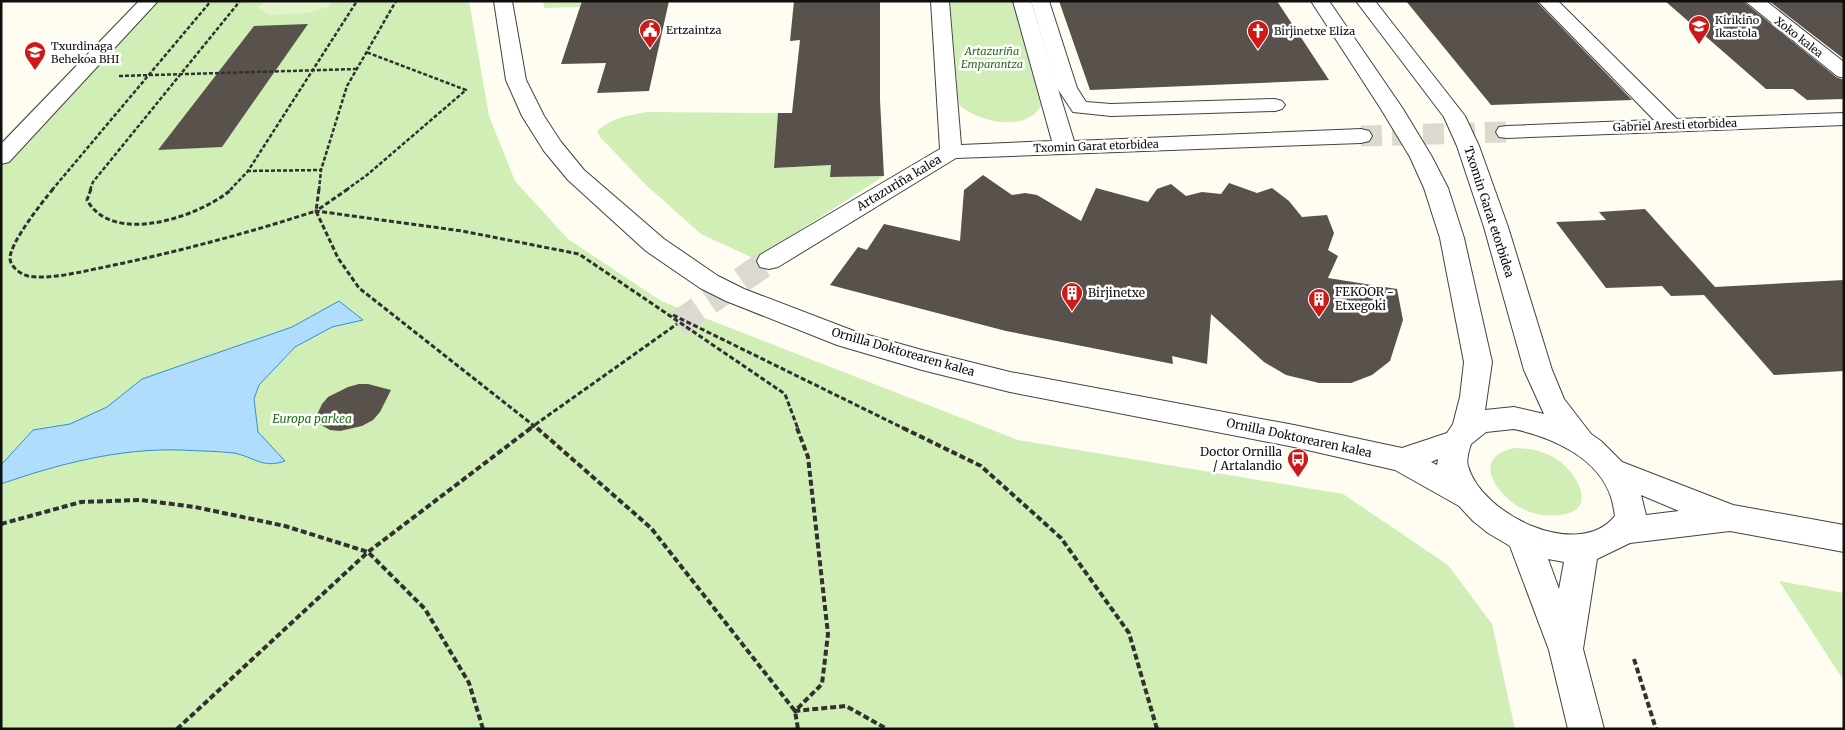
<svg xmlns="http://www.w3.org/2000/svg" width="1845" height="730" viewBox="0 0 1845 730" font-family="Merriweather,serif">
	<style>
		.green { fill: #d1eeb7 }
		.pitch { fill: #e4f4ca }
		.water { fill: #b1ddfc; stroke: #318fda }
		.building { fill: #59514b }
		.lines { fill: none; stroke-linecap: round; stroke-linejoin: round }
		.pedestrian-tunnel-far1 { stroke: #dbd9d0; stroke-width: 21; stroke-dasharray: 21 10; stroke-linecap: butt }
		.pedestrian-tunnel { stroke: #dbd9d0; stroke-width: 26; stroke-dasharray: 26 13; stroke-linecap: butt }
		.pedestrian-casing { stroke: #424242; stroke-width: 2 }
		.minor-casing { stroke: #424242; stroke-width: 2 }
		.path-far2 { stroke: #313131; stroke-width: 2.5; stroke-dasharray: 4 2; stroke-linecap: butt }
		.path-far1 { stroke: #313131; stroke-width: 3; stroke-dasharray: 5 2.5; stroke-linecap: butt }
		.path { stroke: #313131; stroke-width: 4; stroke-dasharray: 6 3; stroke-linecap: butt }
		.pedestrian { fill: #fff; fill-rule: evenodd }
		.minor { fill: #fff; fill-rule: evenodd }
		.labels { text-anchor: middle; stroke-width: 5; stroke-linejoin: round; paint-order: stroke }
		.far-poi-label { font-size: 11px; fill: #0f0f0f; stroke: #fff; text-anchor: start }
		.far-street-label { font-size: 11px; fill: #0f0f0f; stroke: #fff }
		.far-park-label { font-size: 11px; font-style: italic; fill: #266f18; stroke: #fff }
		.street-label { font-size: 12px; fill: #0f0f0f; stroke: #fff }
		.poi-label { font-size: 12px; fill: #0f0f0f; stroke: #fff; text-anchor: start }
		.park-label { font-size: 12px; font-style: italic; fill: #266f18; stroke: #fff }
	</style>
	<rect width="100%" height="100%" fill="#fffdf2"/>
	<path class="green" d="M138,1H469L489,116L515,181L568,239L661,301L1018,440L1343,494L1448,565L1492,624L1515,729H1V141Z
		M543,1H581L580,7L544,8Z
		M950,1H1013L1041,106C1025,133 979,122 959,105Z
		M647,112L778,113L774,168L831,165L830,177L884,176L755,259L701,234L646,185L600,137L597,131C612,118 628,115 647,112Z
		M1514,448C1529,448 1545,451 1558,460C1577,473 1599,511 1560,515C1546,517 1532,514 1519,507C1494,492 1472,457 1514,448Z
		M1779,581L1844,593V681Z"/>
	<path class="pitch" d="M264,1H332L328,7L307,13L269,15L258,8Z"/>
	<path class="water" d="M339,301L363,320L332,327L295,347L259,385L254,399L258,432L285,461C263,469 254,457 234,453C216,451 198,451 180,450C120,448 58,464 1,484V465L33,430L70,424L107,407L142,379L292,327Z"/>
	<path class="building" d="M582,1H669L649,91L597,93L606,63L561,64Z
		M794,1H880V100L884,176L830,177L831,165L774,168L778,113H792L800,40L790,41Z
		M1059,1H1277L1329,80L1090,90Z
		M1406,1H1536L1632,100L1491,105Z
		M1665,1H1743L1836,77L1844,80V99L1807,100L1793,89H1766Z
		M1769,1H1844V59Z
		M308,24L222,147L158,150L254,26Z
		M983,175L1012,195L1025,193L1037,195L1081,221L1096,188L1148,202L1157,189L1171,184L1186,196L1202,192L1221,194L1229,183L1257,193L1272,188L1289,201L1302,217L1327,215L1334,233L1328,250L1338,256L1328,278L1397,289L1403,320L1390,361L1372,375L1351,383H1319L1286,375L1264,362L1211,314L1207,364L1172,356L1173,364L1006,331L830,285L858,247L867,250L884,224L960,241L964,190Z
		M1645,209L1715,287L1844,280V371L1774,375L1704,295L1671,296L1662,286L1606,288L1556,222L1606,220L1599,212Z
		M359,384H368L391,390L380,412L373,420L362,426L340,431L330,430L314,421L322,404L328,397L348,387Z"/>
	<g class="lines">
		<path class="pedestrian-tunnel-far1" d="M1361,136L1507,132"/>
		<path class="pedestrian-tunnel" d="M677,324L769,261"/>
		<g class="pedestrian-casing">
			<path id="pedestrian" d="M931,1H949L961,145L1052,141L1013,1H1031L1074,141L1361,129L1369,131L1372,136L1369,141L1361,143L956,158L778,267L769,269L760,267L757,261L760,255L940,149Z
				M1538,1H1558L1677,119L1844,113V125L1507,138L1499,137L1496,132L1499,127L1507,126L1654,120Z
				M1745,1H1766L1844,62V78L1837,76Z"/>
		</g>
		<g class="minor-casing">
			<path id="minor" d="M139,1H158L9,162L1,164V144Z
				M494,1H512L526,80L544,116L561,142L584,170L664,239L718,276L744,289L854,331L922,350L1010,372L1294,425L1402,448L1447,433L1453,424L1460,397L1464,362L1440,238L1424,188L1410,157L1381,109L1311,1H1329L1403,109L1432,157L1448,188L1464,238L1492,362L1485,410L1514,407L1544,414L1524,370L1484,227L1457,146L1444,117L1356,1H1375L1465,116L1479,146L1508,227L1552,370L1564,399L1591,434L1601,441L1622,462L1733,505L1844,525V552L1730,531L1630,543L1597,559L1583,649L1604,729H1568L1549,650L1510,546L1488,533L1473,521L1459,506L1395,470L1294,447L1010,392L922,370L837,345L726,301L700,288L646,251L568,180L544,151L522,116L506,80ZM1514,429C1551,437 1598,457 1611,497C1613,503 1614,510 1615,516C1578,562 1481,514 1468,466C1466,461 1469,450 1471,444L1486,432ZM1438,459L1437,465L1431,462ZM1641,495L1679,511L1646,515ZM1548,559L1564,562L1559,589Z
				M1031,1H1049L1077,88L1086,102L1111,104L1275,99L1282,101L1285,105L1282,109L1275,111L1111,116L1073,112L1057,88Z"/>
		</g>
		<path class="path-far2" d="M119,76L357,69
			M247,171L321,170
			M52,190L211,1
			M90,190L93,182L240,1
			M230,190L248,171L357,1
			M319,190L321,170L347,86L396,1
			M346,190L367,175L466,90L366,52"/>
		<path class="path-far1" d="M53,189C43,201 9,244 10,259C11,267 20,274 28,276C48,280 80,272 100,268C173,253 245,234 316,211
			M91,189L87,200C113,247 201,216 232,189
			M319,189L316,211L338,258L359,288L538,429
			M348,189L316,211L462,231L579,254L785,394L798,429
			M673,315L905,429
			M529,429L677,324"/>
		<path class="path" d="M537,428L651,528L795,711L798,729
			M797,428L808,457L828,634L822,684L795,711L846,706L887,729
			M903,428L981,466L1061,538L1129,633L1157,729
			M1,524L81,502L141,500L195,507L285,526L368,552L425,609L469,683L483,729
			M1634,659L1656,729
			M177,729L368,552L531,428"/>
		<use href="#pedestrian" class="pedestrian"/>
		<use href="#minor" class="minor"/>
	</g>
	<defs>
		<g id="school-pin" transform="scale(1.125)"><path d="M0 17L-7.5 6A9.5 9.5 0 1 1 7.5 6Z" fill="#ce1919" stroke="#fff"/><path d="M0-5L7-2L0 1L-7-2ZM-4 1L0 2.5L4 1V4Q0 6-4 4Z" fill="#fff"/></g>
		<g id="civic-pin" transform="scale(1.125)"><path d="M0 17L-7.5 6A9.5 9.5 0 1 1 7.5 6Z" fill="#ce1919" stroke="#fff"/><path d="M-.6-6.5H3V-4.5H.6V-3L4-1V1h2V6H-6V1h2V-1L-.6-3ZM-1.2 2.5V6h2.4V2.5Z" fill="#fff"/></g>
		<g id="church-pin" transform="scale(1.125)"><path d="M0 17L-7.5 6A9.5 9.5 0 1 1 7.5 6Z" fill="#ce1919" stroke="#fff"/><path d="M-1.2-6h2.4v3.5h3.3v2.4h-3.3V6h-2.4V-.1h-3.3v-2.4h3.3Z" fill="#fff"/></g>
		<g id="building-pin" transform="scale(1.125)"><path d="M0 17L-7.5 6A9.5 9.5 0 1 1 7.5 6Z" fill="#ce1919" stroke="#fff"/><path d="M-4-6H4V6H1V3H-1V6H-4ZM-2.5-4.3h1.7v1.8h-1.7ZM.8-4.3h1.7v1.8H.8ZM-2.5-1h1.7V.8h-1.7ZM.8-1h1.7V.8H.8Z" fill="#fff"/></g>
		<g id="bus-pin" transform="scale(1.125)"><path d="M0 17L-7.5 6A9.5 9.5 0 1 1 7.5 6Z" fill="#ce1919" stroke="#fff"/><path d="M-5-6H5V4H4V6H2V4H-2V6H-4V4H-5ZM-3.5-4V0h7V-4ZM-3.5 1.2v1.5H-2V1.2ZM2 1.2v1.5H3.5V1.2Z" fill="#fff"/></g>
	</defs>
	<g fill-rule="evenodd">
		<use href="#school-pin" x="1699" y="26"/>
		<use href="#civic-pin" x="650" y="30"/>
		<use href="#church-pin" x="1258" y="31"/>
		<use href="#school-pin" x="35" y="52"/>
		<use href="#building-pin" x="1072" y="293"/>
		<use href="#building-pin" x="1319" y="299"/>
		<use href="#bus-pin" x="1298" y="459"/>
	</g>
	<g class="labels">
		<g class="far-poi-label">
			<text x="1715" y="24">Kirikiño<tspan x="1715" dy="13">Ikastola</tspan></text>
			<text x="666" y="34">Ertzaintza</text>
			<text x="1274" y="35">Birjinetxe Eliza</text>
			<text x="51" y="50">Txurdinaga<tspan x="51" dy="13">Behekoa BHI</tspan></text>
		</g>
		<g class="far-street-label">
			<text transform="translate(1799 37) rotate(38)" y="4">Xoko kalea</text>
			<text transform="translate(1675 125) rotate(-2)" y="4">Gabriel Aresti etorbidea</text>
			<text transform="translate(1096 146) rotate(-2)" y="4">Txomin Garat etorbidea</text>
		</g>
		<g class="far-park-label">
			<text x="992" y="55">Artazuriña<tspan x="992" dy="13">Emparantza</tspan></text>
		</g>
		<g class="street-label">
			<text transform="translate(899 183) rotate(-31)" y="4">Artazuriña kalea</text>
			<text transform="translate(1489 212) rotate(72)" y="4">Txomin Garat etorbidea</text>
			<text transform="translate(903 352) rotate(16)" y="4">Ornilla Doktorearen kalea</text>
			<text transform="translate(1299 438) rotate(12)" y="4">Ornilla Doktorearen kalea</text>
		</g>
		<g class="poi-label">
			<text x="1335" y="296">FEKOOR -<tspan x="1335" dy="14">Etxegoki</tspan></text>
			<text x="1088" y="297">Birjinetxe</text>
			<text x="1282" y="456" text-anchor="end">Doctor Ornilla<tspan x="1282" dy="14">/ Artalandio</tspan></text>
		</g>
		<g class="park-label">
			<text x="312" y="423">Europa parkea</text>
		</g>
	</g>
	<rect width="1845" height="730" fill="none" stroke="#0f0f0f" stroke-width="5"/>
</svg>
